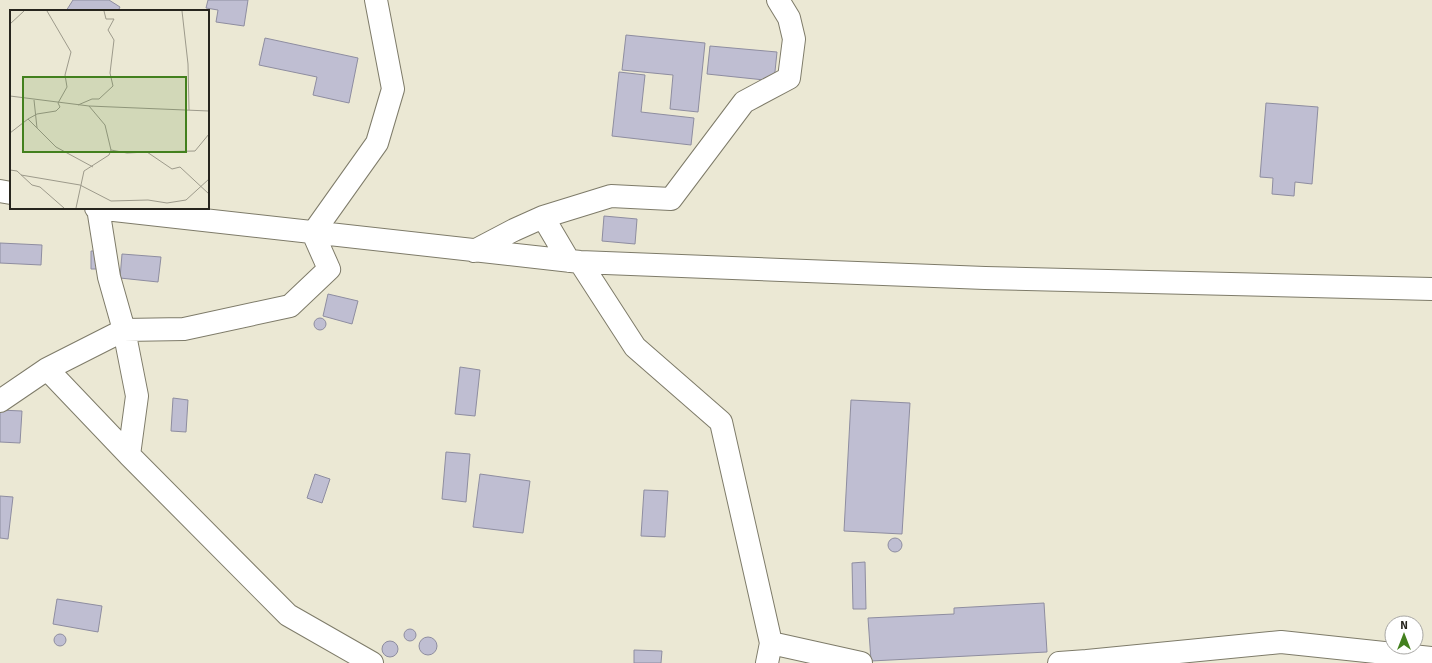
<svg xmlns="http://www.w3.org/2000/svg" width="1432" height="663" viewBox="0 0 1432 663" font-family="Signika,sans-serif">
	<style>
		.building { fill: #bfbed2; stroke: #8e8da0 }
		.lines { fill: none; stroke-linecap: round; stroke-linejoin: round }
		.street-casing { stroke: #7e7b69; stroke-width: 24 }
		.street { stroke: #fff; stroke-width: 22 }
		.inset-road { fill: none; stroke: #9d9a8b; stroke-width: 1 }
		.view { fill: #43801e; fill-opacity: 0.15; stroke: #43801e; stroke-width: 2 }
		.inset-edge { fill: none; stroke: #27251e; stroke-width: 2 }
	</style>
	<rect width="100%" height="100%" fill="#ebe8d4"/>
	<path class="building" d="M73,0H109L120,7L118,11H66Z
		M208,0H248L244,26L216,22L218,10L206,8Z
		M626,35L705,43L698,112L670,109L673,75L622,70Z
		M265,38L358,58L349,103L313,95L317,77L259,65Z
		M710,46L777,52L774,81L707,74Z
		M619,72L645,75L641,112L694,118L691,145L612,136Z
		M1266,103L1318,107L1312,184L1295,182L1294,196L1272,194L1273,178L1260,177Z
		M604,216L637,219L635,244L602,241Z
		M0,243L42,245L41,265L0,263Z
		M91,251H100V269H91Z
		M122,254L161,257L158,282L120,278Z
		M328,294L358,301L352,324L323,316Z
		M314 324a6 6 0 1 1 12 0a6 6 0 1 1-12 0Z
		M460,367L480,370L475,416L455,414Z
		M173,398L188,400L186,432L171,431Z
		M851,400L910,403L902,534L844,531Z
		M0,410L22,411L20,443L0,442Z
		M446,452L470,454L466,502L442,499Z
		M315,474L330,479L322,503L307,498Z
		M480,474L530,481L523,533L473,527Z
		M644,490L668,491L665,537L641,536Z
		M0,496L13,497L8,539L0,538Z
		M888 545a7 7 0 1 1 14 0a7 7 0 1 1-14 0Z
		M865,562L866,609H853L852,563Z
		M57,599L102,606L98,632L53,624Z
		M1044,603L1047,652L871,661L868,618L954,614V608Z
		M404 635a6 6 0 1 1 12 0a6 6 0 1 1-12 0Z
		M54 640a6 6 0 1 1 12 0a6 6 0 1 1-12 0Z
		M419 646a9 9 0 1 1 18 0a9 9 0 1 1-18 0Z
		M382 649a8 8 0 1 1 16 0a8 8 0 1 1-16 0Z
		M634,650L662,651L661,663H634Z"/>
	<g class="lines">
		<g class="street-casing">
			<path id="street" d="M0,191L11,193
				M96,208L580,262L985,278L1432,289
				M98,208L109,277L124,330L137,396L129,455L288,615L372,663
				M543,217L569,261
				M474,251L514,230L543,217L611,196L671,199L744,102L789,78L794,39L789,18L778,0
				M580,262L635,347L721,422L771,643L767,663
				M0,401L47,369
				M129,455L47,369L124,330L184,329L290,306L329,269L313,233L377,143L393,89L376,0
				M771,643L861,663
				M1059,663L1087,661
				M1091,663L1087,661L1281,642L1432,658"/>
		</g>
		<use href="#street" class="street"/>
	</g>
	<g transform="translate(10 10)">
		<rect width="199" height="199" fill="#ebe8d4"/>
		<path class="inset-road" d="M172,1L178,54L179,100M0,14L14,1M0,86L79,96L199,101M24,90L27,118L46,137L83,157M68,95L82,89H89L103,76L100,63L104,30L98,20L104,9H96L94,1M27,118L18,109L27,104L46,101L50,97L48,93L57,77L55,65L61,42L37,1M0,123L18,109M199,124L185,141L137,142L162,159L170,157L199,184M101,140L117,143L137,142M0,160L7,161L22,175L30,177L54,198M11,165L70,175L101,191L138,190L157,193L176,190L199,169M66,198L74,161L99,145L101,140L95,115L79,96"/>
		<path class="view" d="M13,67H176V142H13Z"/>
		<rect width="199" height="199" class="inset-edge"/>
	</g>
	<g transform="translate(1404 635)"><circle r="19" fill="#ffffff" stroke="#a9a8a5"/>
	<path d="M0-3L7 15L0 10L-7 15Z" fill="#43801e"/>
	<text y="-6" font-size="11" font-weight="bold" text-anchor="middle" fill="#27251e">N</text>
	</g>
</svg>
